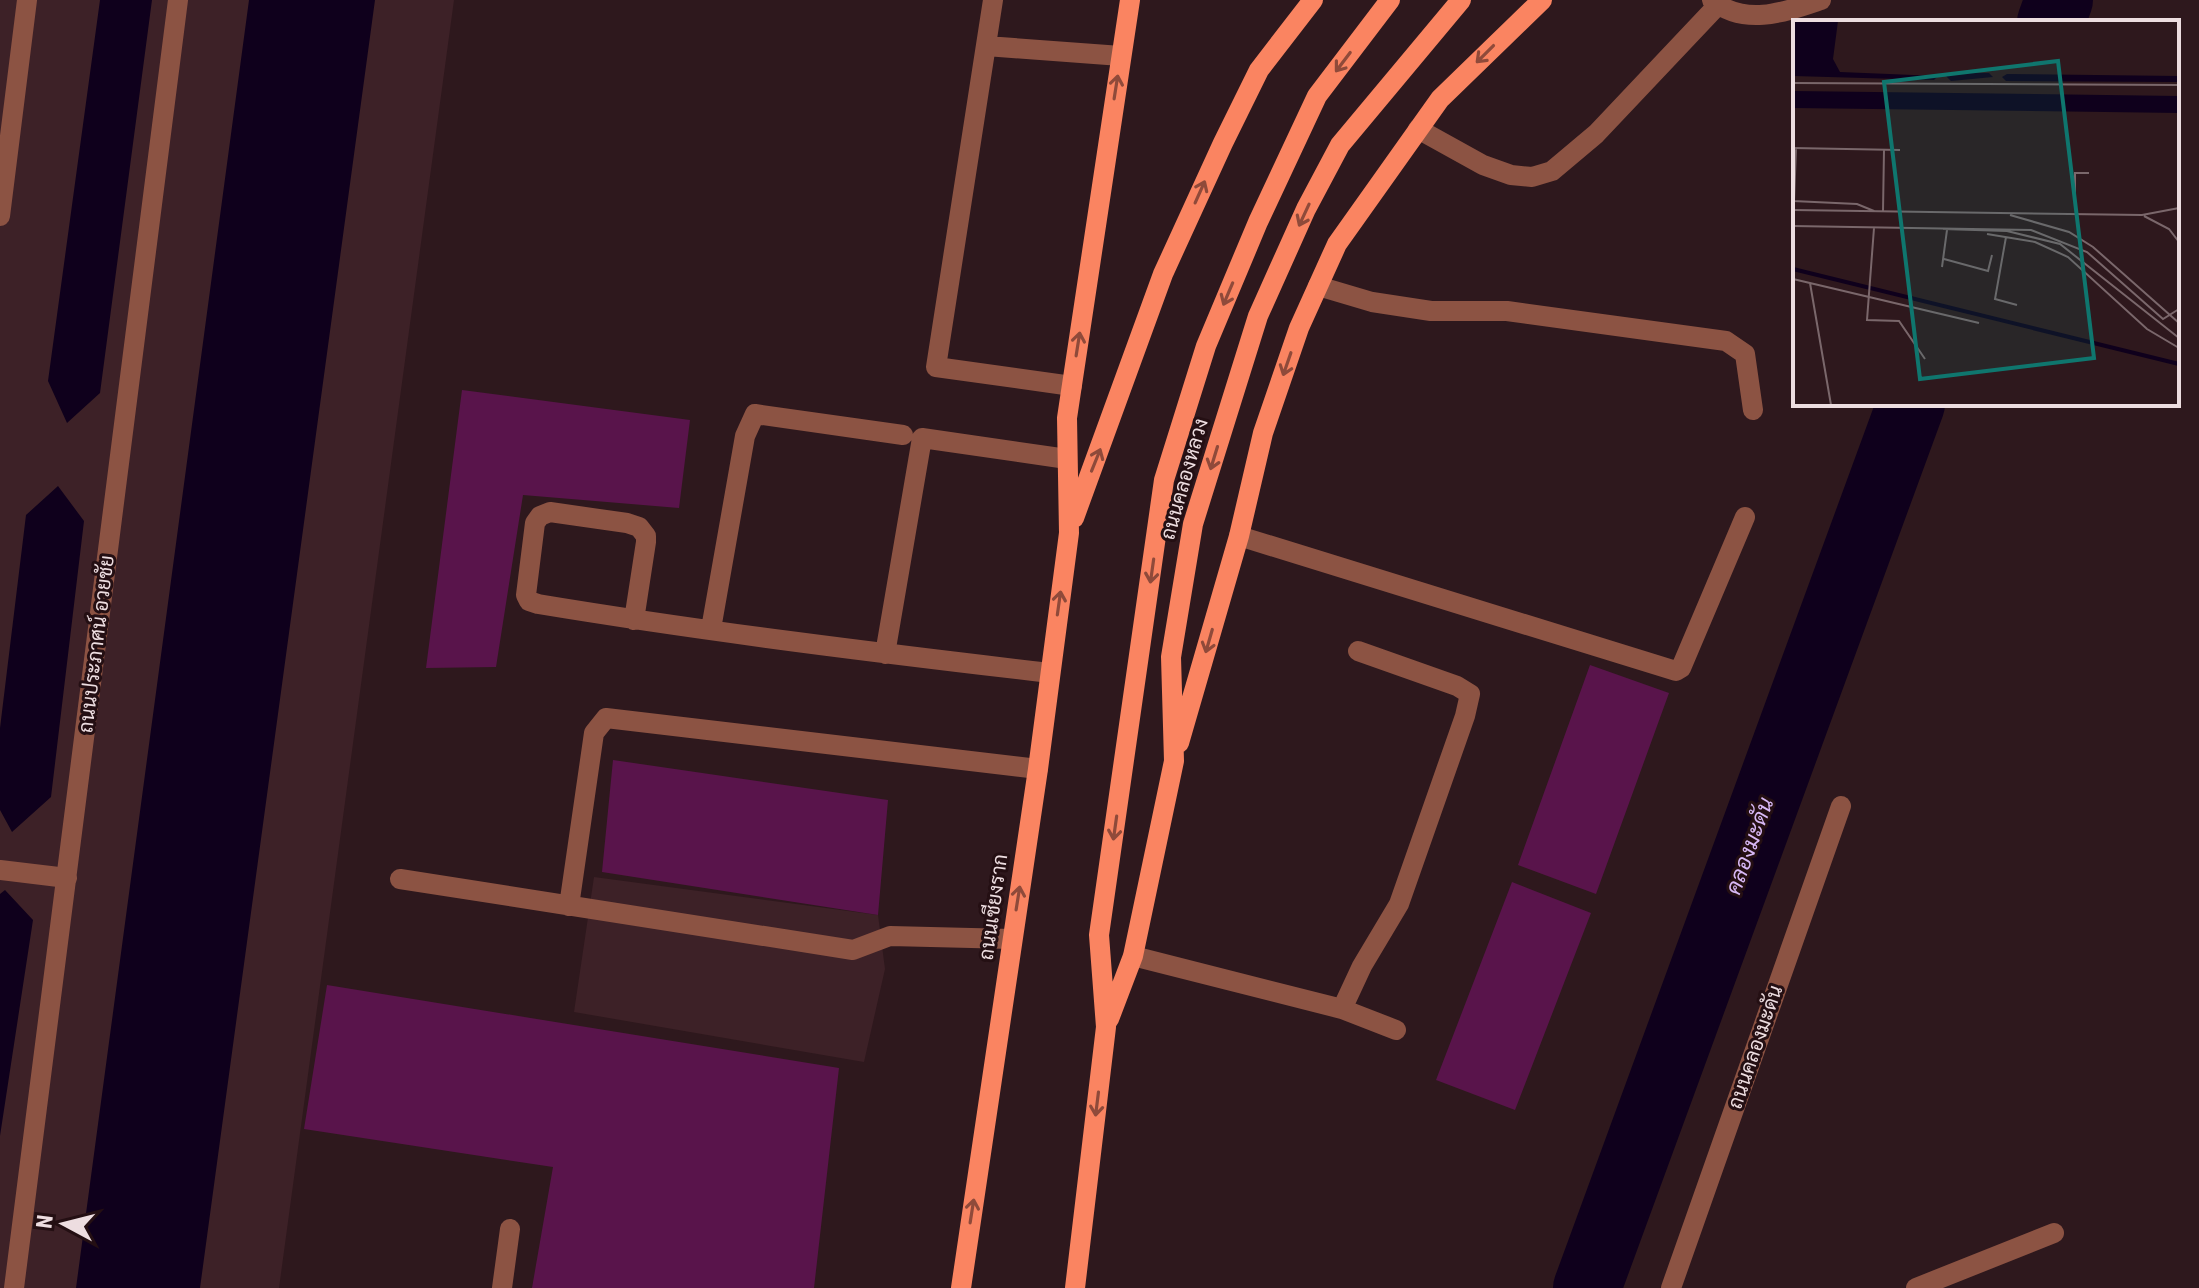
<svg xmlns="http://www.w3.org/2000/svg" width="2199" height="1288" viewBox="0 0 2199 1288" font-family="'Roboto Condensed',Sarabun,sans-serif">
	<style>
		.built { fill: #3d2127 }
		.water { fill: #0f001c }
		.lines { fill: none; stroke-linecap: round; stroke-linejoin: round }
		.river { stroke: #0f001c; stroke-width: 68 }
		.building { fill: #59144b }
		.minor { stroke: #8c5343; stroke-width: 20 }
		.major { stroke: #fa8461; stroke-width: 20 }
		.oneway { stroke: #8f4a3a }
		.labels { text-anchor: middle; stroke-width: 6; stroke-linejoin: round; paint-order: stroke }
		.street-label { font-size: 20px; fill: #eddde0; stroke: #240f13 }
		.water-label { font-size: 22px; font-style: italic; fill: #d7b8f5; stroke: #240f13 }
		.inset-river { fill: none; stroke: #0f001c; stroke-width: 4 }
		.inset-road { fill: none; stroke: #7a676b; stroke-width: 2 }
		.view { fill: #0f766e; fill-opacity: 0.15; stroke: #0f766e; stroke-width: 4 }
		.inset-edge { fill: none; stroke: #eddde0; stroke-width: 4 }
	</style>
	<rect width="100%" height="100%" fill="#2e181d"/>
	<path class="built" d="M0,0H454L279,1288H0Z
		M594,877L878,915L885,969L864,1062L574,1012Z"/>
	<path class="water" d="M100,0H152L100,393L67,423L48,381Z
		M249,0H375L200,1288H76Z
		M58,486L84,521L51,797L12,832L0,810V728L26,515Z
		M5,890L33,920L0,1136V894Z"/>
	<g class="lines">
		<path class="river" d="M2051,22L2059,0
			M1587,1288L1911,404"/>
	</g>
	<path class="building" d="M462,390L690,420L679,508L523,495L496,667L426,668Z
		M1590,665L1669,693L1596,894L1518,865Z
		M613,760L888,800L878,915L602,872Z
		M1512,882L1591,913L1515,1110L1436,1080Z
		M327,985L839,1068L814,1288H532L553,1167L304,1129Z"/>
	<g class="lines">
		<path class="minor" d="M993,0L936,367L1072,386
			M1712,0C1745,27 1785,12 1821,0
			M986,46L1121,56
			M1418,129L1483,165L1511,175L1532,177L1552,171L1596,134L1718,5
			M0,216L27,0
			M1318,286L1372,302L1431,311H1507L1726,341L1745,354L1753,410
			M1239,536L1676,671L1681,668L1745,517
			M634,620L646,542V536L639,527L627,523L550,512L540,516L535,523L526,595L529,601L538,604C707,632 879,653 1050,673
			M711,629L745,436L755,414L903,435
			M885,654L922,438L1067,459
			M0,870L67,878
			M400,879L853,950L890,936L1012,939
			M569,906L594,733L606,718L1038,769
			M1133,956L1342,1009L1396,1030
			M1342,1009L1362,966L1399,904L1465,716L1470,694L1457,686L1358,651
			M14,1288L178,0
			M502,1288L510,1229
			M1671,1288L1841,806
			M1916,1288L2054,1233"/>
		<path class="major" d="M1074,518L1163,274L1223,143L1259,70L1313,0
			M1179,743L1239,536L1263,433L1299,328L1337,244L1440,99L1542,0
			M1109,1019L1133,956L1174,761L1171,657L1193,524L1258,316L1306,209L1340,145L1461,0
			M961,1288L1038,769L1069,533L1067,418L1130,0
			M1075,1288L1106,1027L1099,935L1164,480L1206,346L1258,222L1317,96L1390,0"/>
	</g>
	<defs><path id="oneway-shaft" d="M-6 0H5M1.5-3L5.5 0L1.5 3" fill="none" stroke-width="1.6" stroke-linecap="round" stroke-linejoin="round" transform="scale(2)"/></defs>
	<g class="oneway">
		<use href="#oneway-shaft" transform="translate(1485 54) rotate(135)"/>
		<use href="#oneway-shaft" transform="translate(1343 62) rotate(127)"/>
		<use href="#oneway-shaft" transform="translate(1116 87) rotate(-81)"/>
		<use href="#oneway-shaft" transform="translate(1200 192) rotate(-66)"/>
		<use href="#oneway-shaft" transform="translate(1304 215) rotate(115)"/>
		<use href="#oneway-shaft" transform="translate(1228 294) rotate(113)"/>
		<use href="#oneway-shaft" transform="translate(1078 344) rotate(-81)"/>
		<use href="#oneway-shaft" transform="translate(1287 364) rotate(109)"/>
		<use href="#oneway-shaft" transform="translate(1214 458) rotate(107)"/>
		<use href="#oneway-shaft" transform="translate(1096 460) rotate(-68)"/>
		<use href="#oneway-shaft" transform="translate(1152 571) rotate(98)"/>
		<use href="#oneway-shaft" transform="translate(1059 603) rotate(-82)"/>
		<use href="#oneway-shaft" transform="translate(1209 641) rotate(106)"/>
		<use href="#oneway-shaft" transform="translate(1115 828) rotate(98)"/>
		<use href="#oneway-shaft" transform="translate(1018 898) rotate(-81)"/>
		<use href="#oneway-shaft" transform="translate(1097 1104) rotate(97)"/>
		<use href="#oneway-shaft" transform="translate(972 1211) rotate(-81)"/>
	</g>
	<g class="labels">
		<g class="street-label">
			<text transform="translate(1184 479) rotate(-74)" y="7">ถนนคลองหลวง</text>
			<text transform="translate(96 644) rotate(-83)" y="7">ถนนประภาศน์ อวยชัย</text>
			<text transform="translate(993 907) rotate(-82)" y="7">ถนนเชียงราก</text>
			<text transform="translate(1755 1047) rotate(-71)" y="7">ถนนคลองมะดัน</text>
		</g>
		<g class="water-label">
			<text transform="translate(1749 846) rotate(-70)" y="8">คลองมะดัน</text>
		</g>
	</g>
	<g transform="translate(1793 20)">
		<rect width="386" height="386" fill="#2e181d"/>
		<path d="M0,1H45L40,39L47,52L145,56L141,60L0,56ZM157,53H196L200,57L158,61L153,56ZM214,54L386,56V62L213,61L209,57ZM0,71L386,76V93L0,88Z" fill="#0f001c"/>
		<path class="inset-river" d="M0,249L386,344"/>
		<path class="inset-road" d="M0,63L386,65M0,128L107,130M282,175V153H296M0,181L64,184L81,191M1,181L3,128M0,190L349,195L386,188M90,191L91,130M217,195L276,212L300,227L386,303M351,196L376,209L386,222V272M0,206L238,210L294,232L370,299L386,289M81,208L74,300L106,301L132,339M150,209L214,211L267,224L386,318M194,214L242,222L275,237L354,309L386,328M213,217L202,279L224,285M151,239L195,251L199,235M149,247L154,210M0,259L186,303M17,263L38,385"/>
		<path class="view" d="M265,41L301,338L127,359L91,62Z"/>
		<rect width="386" height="386" class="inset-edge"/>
	</g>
	<g transform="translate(64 1224) rotate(277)" stroke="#240f13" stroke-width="6" paint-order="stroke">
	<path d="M0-6L14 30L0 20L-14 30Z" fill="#eddde0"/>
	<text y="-12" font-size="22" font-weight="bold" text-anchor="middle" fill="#eddde0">N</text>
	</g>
</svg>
